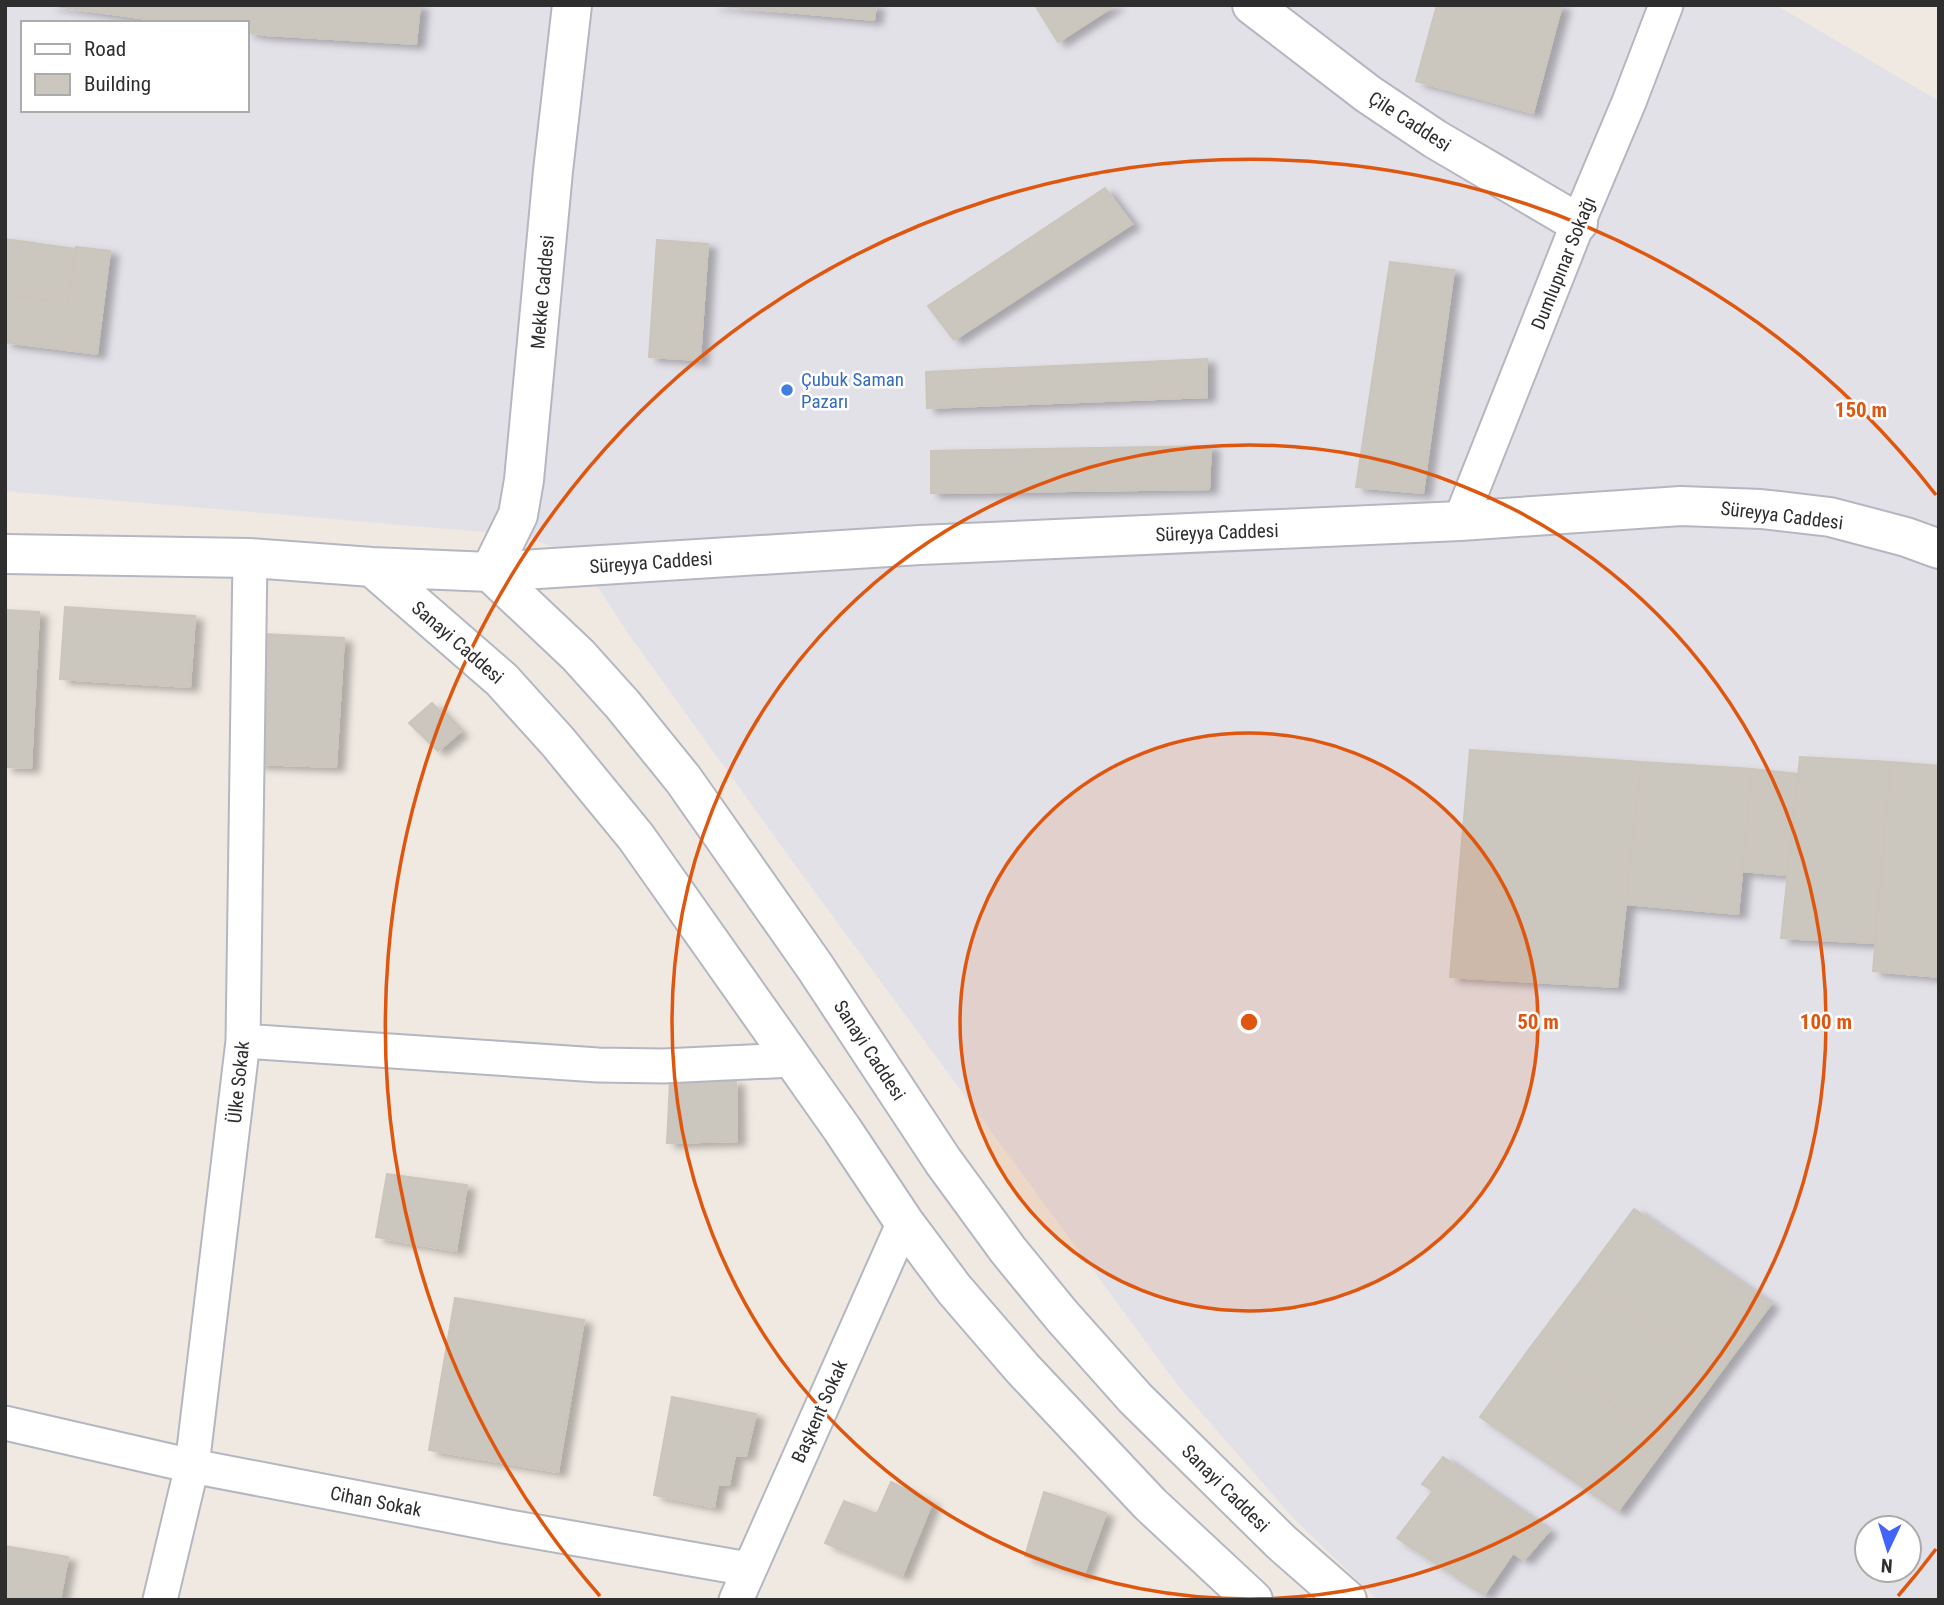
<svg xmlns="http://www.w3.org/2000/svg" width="1944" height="1605" viewBox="0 0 1944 1605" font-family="'Roboto Condensed',sans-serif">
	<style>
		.industrial { fill: #e3e1e8; fill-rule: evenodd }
		.building { fill: #cbc7bf; stroke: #cbc5ba; stroke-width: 2; filter: url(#shadow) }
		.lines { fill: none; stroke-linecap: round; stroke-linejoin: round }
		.minor-casing { stroke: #b4b7c1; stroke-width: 37 }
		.tertiary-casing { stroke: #b4b7c1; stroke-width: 42 }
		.secondary-casing { stroke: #b4b7c1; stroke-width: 42 }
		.minor { stroke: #fff; stroke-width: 33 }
		.tertiary { stroke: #fff; stroke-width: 38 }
		.secondary { stroke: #fff; stroke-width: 38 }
		.ring { fill: none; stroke: #df570e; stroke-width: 3.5 }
		.shop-dot { fill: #3f7fe0; stroke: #fff; stroke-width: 2.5 }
		.labels { text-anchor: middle; stroke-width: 5; stroke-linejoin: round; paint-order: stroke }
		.street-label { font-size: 19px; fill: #2e2e2e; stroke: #fff }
		.shop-label { font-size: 19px; fill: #366cbe; stroke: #fff; text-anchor: start }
		.centre { fill: #df570e; stroke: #fff; stroke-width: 3.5 }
		.ring-label { font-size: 21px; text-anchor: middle; font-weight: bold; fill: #df570e; stroke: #fff; stroke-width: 5; stroke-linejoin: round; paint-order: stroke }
	</style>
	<defs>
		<filter id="shadow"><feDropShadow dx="8" dy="4.5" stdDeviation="3.5" flood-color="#0004"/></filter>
	</defs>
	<rect width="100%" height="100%" fill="#efe9e1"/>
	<path class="industrial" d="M5,5H1776L1939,101V1600H1378L1293,1518L1179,1387L798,869L627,632L577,555L519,535L5,491ZM23,23H247V110H23ZM1867,1528H1909V1570H1867Z"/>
	<path class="building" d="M49,5H420L416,44L266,35L247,32V23H176Z
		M711,5H876L874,20Z
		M1035,5H1115L1058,42Z
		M1437,5H1562L1533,113L1416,81Z
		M1105,188L1132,224L954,340L928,306Z
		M5,239L76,249L68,303L5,295Z
		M657,240L708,244L700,360L649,357Z
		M76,247L110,251L97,354L5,342V295L68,303Z
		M1390,262L1454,270L1423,493L1356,487Z
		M1207,359V397L927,408L926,372Z
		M1211,446L1209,489L931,493V451Z
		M65,607L195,616L190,687L60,679Z
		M5,610L39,612L31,768L5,767Z
		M263,634L344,638L336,767L256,764Z
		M432,703L460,732L438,751L409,723Z
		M1470,750L1641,762L1617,987L1450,977Z
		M1800,757L1891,762L1874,943L1781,938Z
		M1641,762L1752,769L1738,914L1626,904Z
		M1891,762L1939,766V977L1873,971Z
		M1752,769L1798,774L1787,875L1742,871Z
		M670,1081H736L737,1141L667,1143Z
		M387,1174L467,1185L456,1251L376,1237Z
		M1634,1209L1771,1304L1719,1374L1582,1279Z
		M1582,1279L1719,1374L1668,1443L1530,1348Z
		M455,1298L584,1320L558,1472L429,1450Z
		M1530,1348L1668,1443L1618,1511L1480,1417Z
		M672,1397L756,1414L746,1456L735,1455L729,1485L718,1484L714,1507L654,1495Z
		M1443,1457L1549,1531L1524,1560L1513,1553L1484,1595L1397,1538L1433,1491L1422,1484Z
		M891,1482L932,1503L902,1576L825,1543L844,1501L877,1514Z
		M1044,1492L1106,1513L1084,1574L1025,1556Z
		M5,1546L68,1557L60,1600H5Z"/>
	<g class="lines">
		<g class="minor-casing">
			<path id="minor" d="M1460,521L1578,223L1629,102L1666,5
				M243,1041L598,1065L663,1066L793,1060
				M5,1423L192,1466L504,1526L748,1569
				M160,1600L192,1466L243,1041L250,558
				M736,1600L904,1222"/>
		</g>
		<g class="tertiary-casing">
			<path id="tertiary" d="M572,5L553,171L524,480L518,515L490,572L920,545L1460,521L1681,506L1761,509L1830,517L1906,537L1939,549
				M1252,5L1368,94L1435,139L1578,223"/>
		</g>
		<g class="secondary-casing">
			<path id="secondary" d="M5,554L250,558L372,567L490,572L578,655L623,705L683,779L815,967L943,1161L1008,1250L1062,1316L1135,1398L1281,1542L1347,1600
				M372,567L502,680L558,742L636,837L842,1129L904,1222L954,1289L1023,1369L1150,1504L1253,1600"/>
		</g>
		<use href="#minor" class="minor"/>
		<use href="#tertiary" class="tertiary"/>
		<use href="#secondary" class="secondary"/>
	</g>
	<circle cx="1249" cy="1022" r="289" fill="#df570e" fill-opacity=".12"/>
	<g class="ring">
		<circle cx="1249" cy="1022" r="289"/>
		<circle cx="1249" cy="1022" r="577"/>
		<path d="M1936 1549A866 866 0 0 1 1898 1596M600 1596A866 866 0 1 1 1936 495"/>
	</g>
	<circle class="shop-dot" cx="787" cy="390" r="7"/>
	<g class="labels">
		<g class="street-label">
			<text transform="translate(1410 121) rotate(33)" y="7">Çile Caddesi</text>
			<text transform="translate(1563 263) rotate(-68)" y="7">Dumlupınar Sokağı</text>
			<text transform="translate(542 292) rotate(-85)" y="7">Mekke Caddesi</text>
			<text transform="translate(1782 515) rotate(7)" y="7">Süreyya Caddesi</text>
			<text transform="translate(1217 532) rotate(-2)" y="7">Süreyya Caddesi</text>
			<text transform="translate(651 562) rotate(-4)" y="7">Süreyya Caddesi</text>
			<text transform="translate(458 642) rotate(41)" y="7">Sanayi Caddesi</text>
			<text transform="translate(870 1050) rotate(57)" y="7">Sanayi Caddesi</text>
			<text transform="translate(238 1082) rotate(-84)" y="7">Ülke Sokak</text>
			<text transform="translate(819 1411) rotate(-66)" y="7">Başkent Sokak</text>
			<text transform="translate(1226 1488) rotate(45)" y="7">Sanayi Caddesi</text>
			<text transform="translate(376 1501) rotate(11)" y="7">Cihan Sokak</text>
		</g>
		<g class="shop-label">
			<text x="801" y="386">Çubuk Saman<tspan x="801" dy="22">Pazarı</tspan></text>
		</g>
	</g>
	<circle cx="1249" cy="1022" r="10" class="centre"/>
	<g class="ring-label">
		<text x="1861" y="417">150 m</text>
		<text x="1538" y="1029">50 m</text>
		<text x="1826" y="1029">100 m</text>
	</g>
	<rect width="1944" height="1605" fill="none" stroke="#2e2e2e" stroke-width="14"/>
	<rect x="21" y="21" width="228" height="91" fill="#ffffff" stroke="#ababab" stroke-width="2"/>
	<rect x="35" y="44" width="35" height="10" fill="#ffffff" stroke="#ababab" stroke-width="2"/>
	<text x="84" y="56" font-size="21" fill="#2e2e2e">Road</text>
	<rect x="35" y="74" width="35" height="21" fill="#cbc7bf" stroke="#ababab" stroke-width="2"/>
	<text x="84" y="91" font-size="21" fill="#2e2e2e">Building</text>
	<g transform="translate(1888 1549) rotate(184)"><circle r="33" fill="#ffffff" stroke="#ababab" stroke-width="2"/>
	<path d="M0-5L12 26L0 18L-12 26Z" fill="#4264fb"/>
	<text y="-10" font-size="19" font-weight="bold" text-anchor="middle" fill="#2e2e2e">N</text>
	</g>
</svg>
